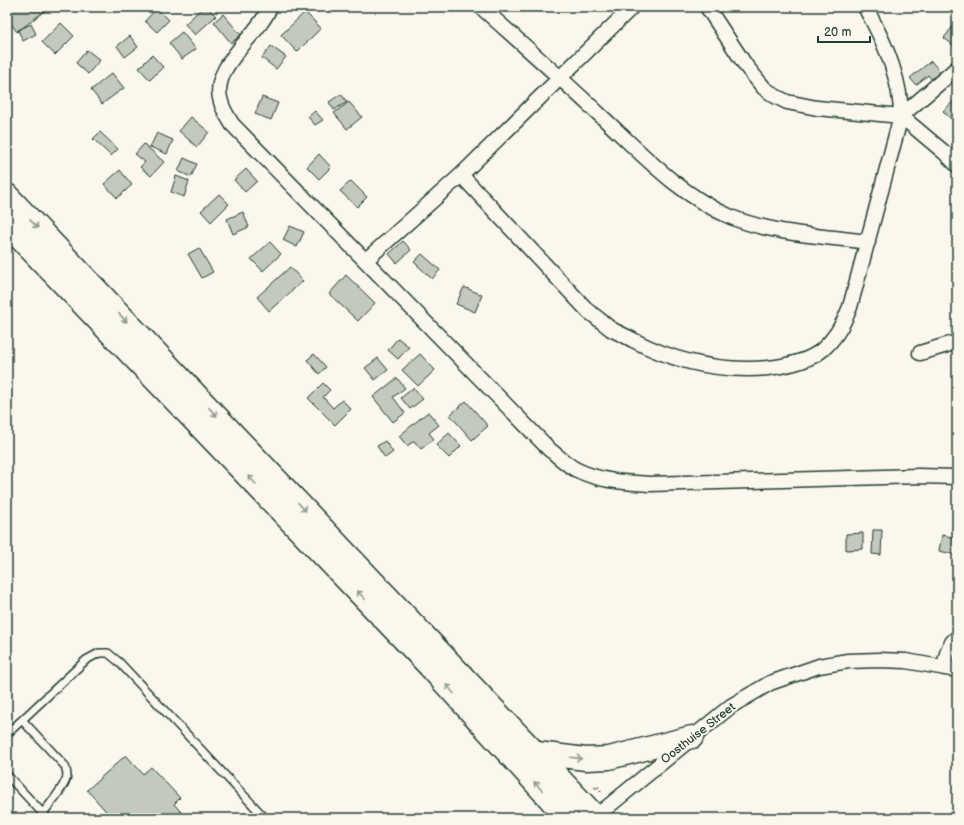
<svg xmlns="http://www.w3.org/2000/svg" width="964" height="825" viewBox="0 0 964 825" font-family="'Balsamiq Sans',sans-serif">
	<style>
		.building { fill: #c4c9be; stroke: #1f3d34 }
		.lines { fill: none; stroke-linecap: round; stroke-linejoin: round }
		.service-casing { stroke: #1f3d34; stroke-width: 10 }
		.minor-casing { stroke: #1f3d34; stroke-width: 17 }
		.trunk-casing { stroke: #1f3d34; stroke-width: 25 }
		.path { stroke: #1f3d34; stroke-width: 2.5; stroke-dasharray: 1 3; stroke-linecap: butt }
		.service { stroke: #fbf7ec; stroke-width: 7 }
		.minor { stroke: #fbf7ec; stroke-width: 14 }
		.trunk { stroke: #fbf7ec; stroke-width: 22 }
		.oneway { stroke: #8d9a90 }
		.labels { text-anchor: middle; stroke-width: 4; stroke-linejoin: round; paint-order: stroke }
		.street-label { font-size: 12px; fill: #1f3d34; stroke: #fbf7ec }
	</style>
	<rect width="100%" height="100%" fill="#fbf7ec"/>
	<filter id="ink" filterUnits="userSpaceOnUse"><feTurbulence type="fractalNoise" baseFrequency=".025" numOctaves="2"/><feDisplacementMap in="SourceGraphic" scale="8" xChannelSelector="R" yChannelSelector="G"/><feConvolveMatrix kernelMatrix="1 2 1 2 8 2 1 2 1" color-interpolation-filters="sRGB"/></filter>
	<g filter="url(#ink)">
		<path class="building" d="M9,7H44L46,10L17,32L7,18V8Z
			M203,7H207L216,16L195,35L185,24Z
			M157,8L169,20L157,32L145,21Z
			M305,12L321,28L297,52L281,35Z
			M223,14L241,35L231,43L214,22Z
			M61,23L74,36L55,55L42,42Z
			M31,24L36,34L23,41L18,30Z
			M953,26L957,29V48L944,38Z
			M182,32L196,49L182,59L169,43Z
			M130,36L138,47L125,57L117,46Z
			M271,46L286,57L276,69L262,58Z
			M87,50L100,60L88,74L76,63Z
			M152,55L163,67L150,80L139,68Z
			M931,61L945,77L936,85L928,75L916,85L910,78Z
			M112,73L124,88L102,104L91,90Z
			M341,94L347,102L334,110L329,102Z
			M262,97L278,103L271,120L255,114Z
			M957,98V125L943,111Z
			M349,102L362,117L347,129L334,113Z
			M315,111L323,120L315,125L308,117Z
			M191,117L209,132L197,147L179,131Z
			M100,132L118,149L111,156L93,139Z
			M157,133L173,140L167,154L150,147Z
			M144,144L164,162L151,176L140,167L145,162L135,154Z
			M319,154L331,167L319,179L307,167Z
			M184,158L197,164L191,177L178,171Z
			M246,169L257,181L245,192L234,180Z
			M120,170L132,185L117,198L104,184Z
			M176,176L189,181L184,197L171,192Z
			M351,181L367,197L357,207L340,191Z
			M219,194L229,204L211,222L201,211Z
			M243,212L249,227L233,234L227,219Z
			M290,226L304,232L297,247L283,240Z
			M403,241L411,250L397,263L389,254Z
			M270,242L281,254L263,271L251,259Z
			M199,248L213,272L202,278L188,254Z
			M422,254L440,270L432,279L414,262Z
			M290,267L303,281L269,311L257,297Z
			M346,275L375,303L358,321L329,294Z
			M464,287L482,295L475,312L456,304Z
			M398,338L409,347L398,359L388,350Z
			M314,354L326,367L319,374L307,360Z
			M420,354L435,370L418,386L402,370Z
			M378,358L388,370L375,380L365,368Z
			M397,378L405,388L393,397L405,413L393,422L373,397Z
			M323,383L330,390L323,397L333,408L342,400L351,409L335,425L308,398Z
			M413,388L423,399L410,409L401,398Z
			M466,401L488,426L472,440L450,415Z
			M428,412L439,425L429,433L434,439L421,449L414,441L407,446L399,436Z
			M449,433L461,446L449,458L436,445Z
			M385,441L393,452L385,458L377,446Z
			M873,530H882L881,555L872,554Z
			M863,533V549L846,550V534Z
			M942,535L957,538V555L939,551Z
			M126,755L143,774L151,767L180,798L174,804L186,818H112L87,790Z"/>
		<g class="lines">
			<g class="service-casing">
				<path id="service" d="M22,720L65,766C66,769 67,772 67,776C65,787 50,804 43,813
					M7,734L86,660L99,653H108L119,662L265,818
					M7,775L47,818"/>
			</g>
			<g class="minor-casing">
				<path id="minor" d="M270,7C258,37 209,67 221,102C223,110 228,117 232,124L550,450C558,456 566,464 575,469C598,481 623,482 649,484L918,476L957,477
					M481,7C521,43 561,78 600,115C641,153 679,195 731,217C772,234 824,236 868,242
					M707,7L746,66L764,88L775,96L787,102L817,108L901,116L945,153L957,165
					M901,116L957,68
					M461,175L589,312C597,317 604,324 611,329C618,333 626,336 633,340C675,362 721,372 768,368C785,366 809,361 822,350C836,338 844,323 850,307L901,116C901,78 884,40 865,7
					M366,260L461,175L632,7
					M920,353L957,342
					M944,668C946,658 947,644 957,638
					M594,818L731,706L770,683L819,666L848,661L879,660L906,661L957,670"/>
			</g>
			<g class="trunk-casing">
				<path id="trunk" d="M7,195L597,818
					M7,225L429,666L567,818
					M537,753L586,759L609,758L692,737"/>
			</g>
			<path class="path" d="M595,788L597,786L602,793
				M623,812L630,818"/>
			<use href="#service" class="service"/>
			<use href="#minor" class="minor"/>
			<use href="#trunk" class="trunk"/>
		</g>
		<defs><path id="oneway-shaft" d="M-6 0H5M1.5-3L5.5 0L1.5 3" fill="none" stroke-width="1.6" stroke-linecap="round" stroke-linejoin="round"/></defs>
		<g class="oneway">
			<use href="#oneway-shaft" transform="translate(34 224) rotate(47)"/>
			<use href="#oneway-shaft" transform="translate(123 318) rotate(47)"/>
			<use href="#oneway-shaft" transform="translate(213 412) rotate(47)"/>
			<use href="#oneway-shaft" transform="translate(252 480) rotate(-134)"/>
			<use href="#oneway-shaft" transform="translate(302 507) rotate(47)"/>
			<use href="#oneway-shaft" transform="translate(361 595) rotate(-134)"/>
			<use href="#oneway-shaft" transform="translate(450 689) rotate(-132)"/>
			<use href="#oneway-shaft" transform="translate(576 758) rotate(7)"/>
			<use href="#oneway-shaft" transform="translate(538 786) rotate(-132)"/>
		</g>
	</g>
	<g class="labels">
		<g class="street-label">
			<text transform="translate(698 733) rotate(-38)" y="4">Oosthuise Street</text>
		</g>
	</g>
	<rect width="964" height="825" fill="none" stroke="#fbf7ec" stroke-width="24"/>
	<rect x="12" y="12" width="940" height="801" fill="none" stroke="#1f3d34" stroke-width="1.5" filter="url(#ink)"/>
	<path d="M818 36v6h52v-6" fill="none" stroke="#1f3d34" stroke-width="2"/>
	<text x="824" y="36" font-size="12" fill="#1f3d34" stroke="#fbf7ec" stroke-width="3" paint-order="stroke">20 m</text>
</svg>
